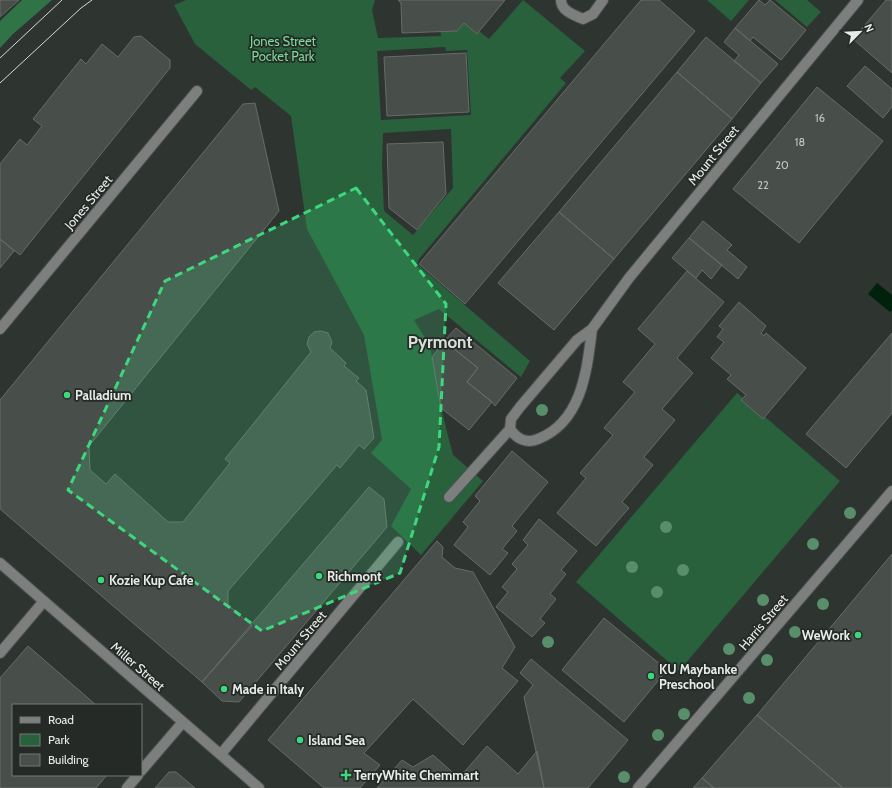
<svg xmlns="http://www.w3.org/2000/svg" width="892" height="788" viewBox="0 0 892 788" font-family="Cabin,sans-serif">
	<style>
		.green { fill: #28613c; fill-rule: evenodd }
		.forest { fill: #2f7347 }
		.water { fill: #00210c }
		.building { fill: #484e4a; stroke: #666d68 }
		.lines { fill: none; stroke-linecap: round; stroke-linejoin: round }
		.minor-casing { stroke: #4c514e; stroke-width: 12 }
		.minor { stroke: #7c7f7d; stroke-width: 10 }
		.tram { stroke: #d5d9d6; stroke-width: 1 }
		.tree { fill: #588e69 }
		.marked { fill: #3ed77d; fill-opacity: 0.2; stroke: #3ed77d; stroke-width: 3; stroke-dasharray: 8 5; stroke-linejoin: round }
		.poi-dot { fill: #3ed77d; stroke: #252a26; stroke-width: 1.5 }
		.labels { text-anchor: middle; stroke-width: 3.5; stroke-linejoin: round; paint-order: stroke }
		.number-label { font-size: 11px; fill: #c0c4c1 }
		.park-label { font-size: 13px; fill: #7ad898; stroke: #252a26 }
		.street-label { font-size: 13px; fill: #e8ece9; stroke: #252a26 }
		.poi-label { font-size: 13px; font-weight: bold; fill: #e8ece9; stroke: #252a26; text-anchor: start }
		.district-label { font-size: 17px; font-weight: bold; fill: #d9e0da; stroke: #252a26 }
	</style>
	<rect width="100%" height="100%" fill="#2e3430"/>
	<path class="green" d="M186,0H375L372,10L378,38L441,36L440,29L465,20L489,39L523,0L585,51L560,78L566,83L419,259L417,264L530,361L521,377L439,309L414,320L430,346L441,408L453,455L483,481L421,555L391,526L411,489L371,453L382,440L364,335L307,229L291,116L255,87L251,90L195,44L174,5ZM445,47L446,51L467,50L471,115L381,120L377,51ZM451,129L453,188L413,235L384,211L382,166L383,133Z
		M707,0H749L731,21Z
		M775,0H807L821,12L807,27Z
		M737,393L840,481L679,671L576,582Z"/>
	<path class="forest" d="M22,0H52L13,34L0,48V21Z"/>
	<path class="water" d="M877,283L892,295V310L890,312L868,294Z"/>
	<path class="building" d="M0,0H19L0,17Z
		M398,0H505L477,34L464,23L457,31L402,33L401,3Z
		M641,0H659L695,31L465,304L419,264Z
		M759,0L765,5L770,0L806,30L781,60L753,37L750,41L735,28Z
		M886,0H892V73L853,39Z
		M735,28L778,64L761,83L734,61L739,55L724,42Z
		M141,36L170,60V68L20,255L0,239V164L20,139L27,145L42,126L33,119L81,59L86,64L102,44L118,57L134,37Z
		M706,37L761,83L732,119L677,72Z
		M466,53L469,112L387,116L384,57Z
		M865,66L892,89V107L883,118L847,86Z
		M677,72L732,119L614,259L559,212Z
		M817,87L883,141L799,243L733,189Z
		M255,103L279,211L89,446L90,470L106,484L115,474L168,522H183L230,463L225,459L311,352L307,344L309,337L314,332L321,331L328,333L332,342L330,348L346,363L344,366L359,378L356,381L366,390L374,438L364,449L359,445L340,468L337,465L228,591V605L252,626L202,682L0,509V400L243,104Z
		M443,142L446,194L417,230L389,208L387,144Z
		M559,212L614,259L554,330L498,283Z
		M703,221L732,245L727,250L747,267L738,279L689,238Z
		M689,238L722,265L711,279L702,270L696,278L672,258Z
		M0,239L14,251L0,268Z
		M687,271L724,302L677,358L693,373L662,409L675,420L644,457L653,465L622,502L629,508L596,546L557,513L586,478L580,473L613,435L604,428L635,392L623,382L655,344L638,329Z
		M739,302L766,326L761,333L764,336L766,333L806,368L763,419L741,400L746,395L727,379L731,375L711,358L724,342L717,337L723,329L719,326Z
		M456,328L517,378L495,406L492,402L467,382L478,368L444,341Z
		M892,333V413L846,468L806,434Z
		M444,341L478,368L467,382L492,402L469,430L441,408L432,357Z
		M512,451L548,482L512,526L517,531L502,549L508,553L490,575L454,545L468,527L463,522L480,501L475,496Z
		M369,487L384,499L387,527L239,702L222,701L202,682Z
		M539,519L577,551L561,570L566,574L550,594L556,599L540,619L545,623L532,637L496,607L508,592L502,587L517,569L512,564L528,545L523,540Z
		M437,541L443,547L442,557L455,568L473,572L515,647L502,668L518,681L463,745L413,699L364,753L380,765L360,788H324L268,740Z
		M892,554V788H843L757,715Z
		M604,618L667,670L624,722L562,670Z
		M28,646L96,705H13V775H107L96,788H0V678Z
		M531,659L628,740L588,788H544L524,697L533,685L520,673Z
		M757,715L843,788H714L702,778Z
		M487,746L518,774L537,751L544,788H377L402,760L413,767L433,755L459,778Z
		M169,772H176L195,788H155Z
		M702,778L714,788H693Z"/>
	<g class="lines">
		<g class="minor-casing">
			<path id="minor" d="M561,0C561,11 574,15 583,19L593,14L603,0
				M0,329L197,91
				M510,429C517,439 527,444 538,439C582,422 587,370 592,329
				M449,497L510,429L511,419L520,407L577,340L592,329L629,278L858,0
				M0,563L259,788
				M0,653L44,601
				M221,754L398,542
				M141,771L183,722
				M127,788L138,775
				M638,788L892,491"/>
		</g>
		<use href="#minor" class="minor"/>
		<path class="tram" d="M0,58L62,0
			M0,83L81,8L92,0"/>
	</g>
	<g class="tree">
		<circle cx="542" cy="410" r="6"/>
		<circle cx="850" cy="513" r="6"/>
		<circle cx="666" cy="527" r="6"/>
		<circle cx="813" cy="544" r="6"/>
		<circle cx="632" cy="567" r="6"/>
		<circle cx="683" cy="570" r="6"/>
		<circle cx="657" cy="592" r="6"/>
		<circle cx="763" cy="600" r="6"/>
		<circle cx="823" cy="604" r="6"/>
		<circle cx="795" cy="632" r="6"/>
		<circle cx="548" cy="642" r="6"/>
		<circle cx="729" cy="649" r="6"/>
		<circle cx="767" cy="660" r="6"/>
		<circle cx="749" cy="698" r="6"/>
		<circle cx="684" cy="714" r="6"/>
		<circle cx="658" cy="735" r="6"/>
		<circle cx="624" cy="777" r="6"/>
	</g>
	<path class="marked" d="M356,188L446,304L439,447L400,573L262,631L68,490L165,281Z"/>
	<g class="poi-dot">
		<circle cx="67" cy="395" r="4"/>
		<circle cx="319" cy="576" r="4"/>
		<circle cx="101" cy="580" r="4"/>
		<circle cx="858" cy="635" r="4"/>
		<circle cx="651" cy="676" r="4"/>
		<circle cx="224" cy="689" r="4"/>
		<circle cx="300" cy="740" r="4"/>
		<path d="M344 769h4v4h4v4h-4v4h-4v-4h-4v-4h4z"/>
	</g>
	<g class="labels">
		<g class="number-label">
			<text x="820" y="122">16</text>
			<text x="800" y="146">18</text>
			<text x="782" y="169">20</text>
			<text x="763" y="189">22</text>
		</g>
		<g class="park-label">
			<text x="283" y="46">Jones Street<tspan x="283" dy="15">Pocket Park</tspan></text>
		</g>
		<g class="street-label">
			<text transform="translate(713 155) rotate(-51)" y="5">Mount Street</text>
			<text transform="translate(88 202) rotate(-50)" y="5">Jones Street</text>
			<text transform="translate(763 622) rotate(-50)" y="5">Harris Street</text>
			<text transform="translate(300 640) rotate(-50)" y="5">Mount Street</text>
			<text transform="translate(138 666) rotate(41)" y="5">Miller Street</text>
		</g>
		<g class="poi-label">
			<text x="75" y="400">Palladium</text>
			<text x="327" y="581">Richmont</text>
			<text x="109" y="585">Kozie Kup Cafe</text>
			<text x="850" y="640" text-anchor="end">WeWork</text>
			<text x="659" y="674">KU Maybanke<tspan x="659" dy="15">Preschool</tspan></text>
			<text x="232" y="694">Made in Italy</text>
			<text x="308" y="745">Island Sea</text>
			<text x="354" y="780">TerryWhite Chemmart</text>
		</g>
		<g class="district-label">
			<text x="440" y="348">Pyrmont</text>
		</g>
	</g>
	<rect x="12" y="704" width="130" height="72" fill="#252a26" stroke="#737874"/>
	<rect x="20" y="717" width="20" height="6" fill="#7c7f7d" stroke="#737874"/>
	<text x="48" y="724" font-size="12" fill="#e8ece9">Road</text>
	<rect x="20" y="734" width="20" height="12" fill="#28613c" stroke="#737874"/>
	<text x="48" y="744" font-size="12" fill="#e8ece9">Park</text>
	<rect x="20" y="754" width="20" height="12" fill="#484e4a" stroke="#737874"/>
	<text x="48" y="764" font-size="12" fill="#e8ece9">Building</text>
	<g transform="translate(860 32) rotate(66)" stroke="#252a26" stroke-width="3" paint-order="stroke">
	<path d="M0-3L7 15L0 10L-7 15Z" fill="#e8ece9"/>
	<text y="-6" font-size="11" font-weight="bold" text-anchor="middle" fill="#e8ece9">N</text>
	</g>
</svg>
